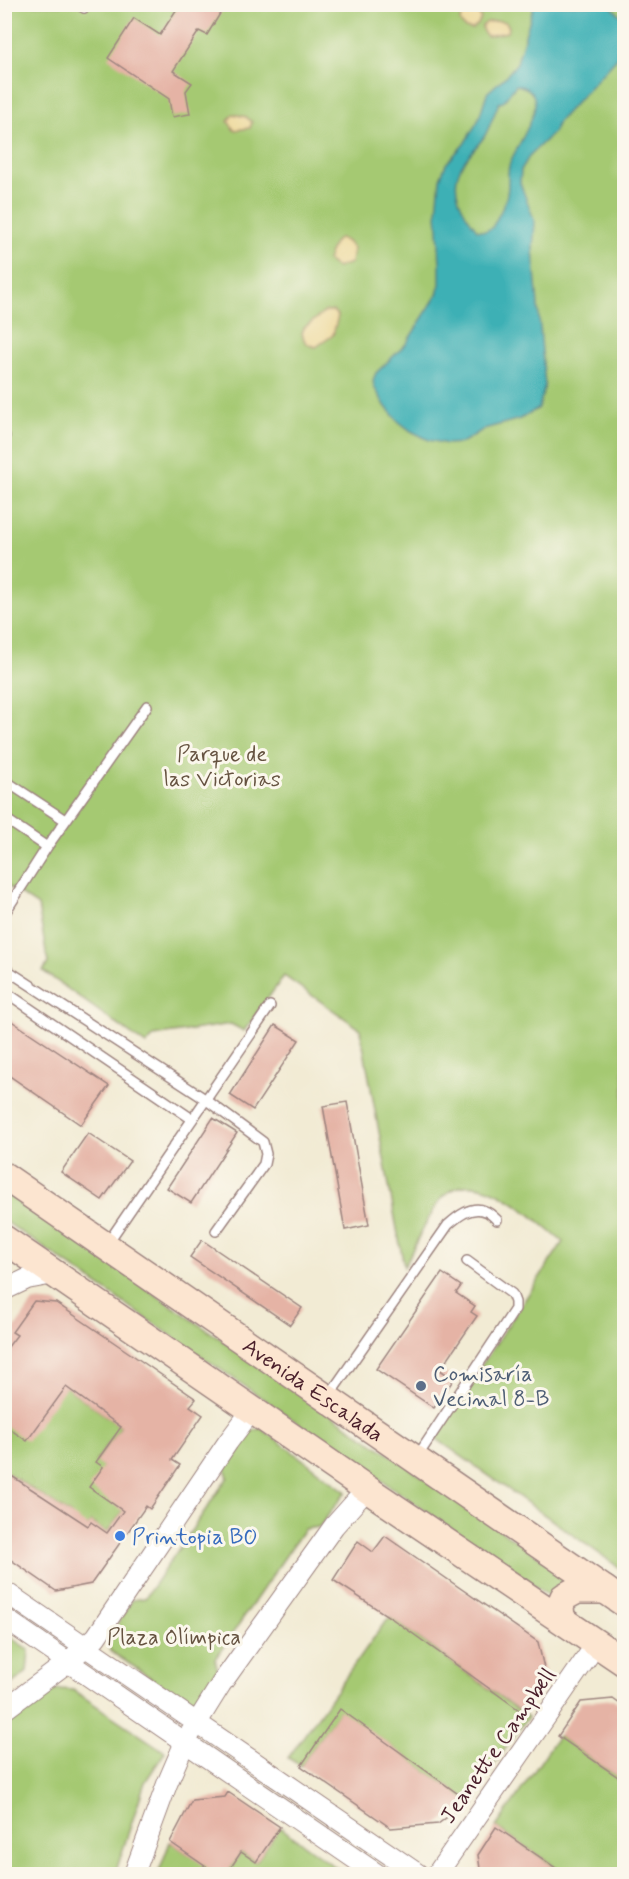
<svg xmlns="http://www.w3.org/2000/svg" width="629" height="1879" viewBox="0 0 629 1879" font-family="Mynerve,sans-serif">
	<style>
		.green { fill: #a5c972; stroke: #78744e; stroke-width: 1.5 }
		.sand { fill: #eeda9e; stroke: #9c7c64; stroke-width: 1.5 }
		.water { fill: #3eb0b5; stroke: #446870; stroke-width: 1.5; fill-rule: evenodd }
		.building { fill: #e5b3a5 }
		.lines { fill: none; stroke-linecap: round; stroke-linejoin: round }
		.service-casing { stroke: #9e8580; stroke-width: 12 }
		.minor-casing { stroke: #9e8580; stroke-width: 22 }
		.secondary-casing { stroke: #9e8580; stroke-width: 30 }
		.service { stroke: #fff; stroke-width: 9 }
		.minor { stroke: #fff; stroke-width: 20 }
		.secondary { stroke: #fce5d0; stroke-width: 27 }
		.service-dot { fill: #5c6f8a; stroke: #fbf7ec; stroke-width: 2 }
		.shop-dot { fill: #3f7fe0; stroke: #fbf7ec; stroke-width: 2 }
		.labels { text-anchor: middle; stroke-width: 6; stroke-linejoin: round; paint-order: stroke }
		.park-label { font-size: 22px; fill: #655240; stroke: #fbf7ec }
		.service-label { font-size: 22px; fill: #4e5e75; stroke: #fbf7ec; text-anchor: start }
		.street-label { font-size: 22px; fill: #4a1f2b; stroke: #fbf7ec }
		.shop-label { font-size: 22px; fill: #366cbe; stroke: #fbf7ec; text-anchor: start }
	</style>
	<rect width="100%" height="100%" fill="#fbf7ec"/>
	<filter id="ink" filterUnits="userSpaceOnUse"><feTurbulence type="fractalNoise" baseFrequency=".0167" numOctaves="2"/><feDisplacementMap in="SourceGraphic" scale="12" xChannelSelector="R" yChannelSelector="G"/><feConvolveMatrix kernelMatrix="1 2 1 2 8 2 1 2 1" color-interpolation-filters="sRGB"/></filter>
	<filter id="wash" filterUnits="userSpaceOnUse"><feTurbulence type="fractalNoise" baseFrequency=".008" numOctaves="4" result="noise"/><feDisplacementMap in="SourceGraphic" scale="24" xChannelSelector="R" yChannelSelector="G"/><feGaussianBlur stdDeviation="1.35" result="paint"/><feColorMatrix in="noise" values="0 0 0 0 0 0 0 0 0 0 0 0 0 0 0 0 0 1.4 0 .05"/><feComposite in="paint" operator="in"/></filter>
	<g filter="url(#wash)">
		<rect width="100%" height="100%" fill="#f2ebd4"/>
		<path class="green" d="M4,5H624V1571L434,1437L563,1242C532,1217 470,1153 436,1206C424,1225 414,1247 404,1267L360,1029L284,976L244,1031L231,1024L154,1036L146,1045L43,971L48,963L38,906L5,884Z
			M4,1191L566,1575L552,1598L5,1221Z
			M66,1387L121,1427L96,1461L135,1495L107,1533L91,1522L75,1544L53,1543L71,1515L5,1471L4,1425Z
			M261,1428L346,1492L319,1527L304,1529L215,1659L218,1671L199,1698L186,1701L110,1651L108,1643L114,1630L132,1600L145,1598L228,1477L224,1466L249,1432Z
			M391,1618L528,1717L468,1801L340,1710L301,1766L288,1758L385,1622Z
			M5,1634L29,1650L27,1672L5,1689Z
			M58,1689L73,1690L165,1752L145,1782L115,1874H5V1725L45,1694Z
			M558,1736L624,1781V1874H566L496,1827Z
			M280,1827L343,1873L342,1874H226L241,1852L256,1862Z
			M170,1842L218,1874H158Z"/>
		<path class="sand" d="M467,8L477,12L481,18L478,24L472,29L465,28L460,22L461,15Z
			M499,21L506,22L509,27L507,32L487,36L483,32L482,26L487,22Z
			M233,114L246,117L252,122L250,128L234,130L228,121Z
			M339,238L346,241L353,248L351,263L337,268L327,260L334,243Z
			M326,311H333L338,316L333,335L316,347C306,345 304,342 302,333L304,328Z"/>
		<path class="water" d="M534,5H610L624,19V50L558,122L553,133L530,155L521,170L520,183L535,222L533,249L545,385L539,408L520,419L484,429L462,443L447,444L429,440L411,431L398,421L386,407L374,387L373,380L376,373L406,344L437,295L440,284V264L437,212L440,179L446,164L464,144L478,121L487,93L507,75L517,63ZM516,85C560,92 514,146 509,166C507,176 509,185 507,194C505,206 497,218 492,228L485,231L477,230C462,211 449,189 461,167C467,156 477,147 484,137C490,127 494,114 499,103L503,102Z"/>
		<g id="blocks">
			<path class="building" d="M180,4H226L207,35L199,31L173,71L192,83L186,91L190,114L172,117L169,99L108,58L134,18L160,35Z
				M4,1016L109,1086L81,1125L4,1072Z
				M275,1025L299,1040L253,1110L230,1095Z
				M347,1102L369,1225L345,1230L323,1106Z
				M213,1118L237,1133L191,1203L167,1188Z
				M88,1133L130,1161L102,1200L61,1172Z
				M202,1240L302,1308L290,1325L190,1257Z
				M442,1273L461,1286L456,1293L475,1306L471,1312L477,1316L440,1370L454,1379L434,1408L376,1369Z
				M34,1301L56,1303L131,1354L196,1399L190,1406L203,1415L172,1460L180,1465L150,1509L146,1506L91,1584L56,1591L4,1555V1471L88,1526L91,1522L107,1533L123,1511L89,1487L103,1467L96,1462L121,1427L66,1387L27,1441L4,1425V1352L17,1335L12,1332Z
				M385,1536L538,1642L546,1677L522,1712L391,1618L333,1580L358,1541L373,1552Z
				M613,1699L624,1707V1781L558,1736L581,1702Z
				M340,1709L468,1801L438,1824L391,1828L301,1766Z
				M228,1792L280,1827L256,1862L241,1852L226,1875H218L170,1842L192,1800L225,1797Z
				M496,1827L566,1875H481L478,1855Z"/>
		</g>
	</g>
	<g filter="url(#ink)">
		<use href="#blocks" fill-opacity="0" stroke="#9e8580" stroke-width="1.5"/>
		<g class="lines">
			<g class="service-casing">
				<path id="service" d="M78,4L84,8
					M4,436H5
					M4,780L65,820
					M4,818L47,847L4,914
					M47,847L147,706
					M4,968L205,1099L263,1142L266,1154L264,1164L216,1231
					M4,991L192,1119
					M107,1244L270,1006
					M328,1397L448,1225C457,1217 471,1205 485,1211C489,1212 494,1217 497,1220
					M417,1457L515,1309V1302L512,1294L467,1261"/>
			</g>
			<g class="minor-casing">
				<path id="minor" d="M4,1290L27,1279L54,1274
					M4,1591L418,1874
					M4,1618L377,1874
					M4,1710L68,1662L96,1637L228,1442L252,1410
					M134,1874L167,1784L185,1742L221,1684L334,1526L367,1489
					M437,1874L597,1643"/>
			</g>
			<g class="secondary-casing">
				<g id="secondary">
					<path id="s1" d="M4,1176L624,1603"/>
					<path d="M4,1239L367,1489L624,1662"/>
					<path d="M561,1618L560,1606L564,1597L577,1590H605"/>
				</g>
			</g>
			<use href="#service" class="service"/>
			<use href="#minor" class="minor"/>
			<use href="#secondary" class="secondary"/>
		</g>
	</g>
	<circle class="service-dot" cx="421" cy="1386" r="6"/>
	<circle class="shop-dot" cx="120" cy="1536" r="6"/>
	<g class="labels">
		<g class="park-label">
			<text x="222" y="761">Parque de<tspan x="222" dy="25">las Victorias</tspan></text>
			<text x="174" y="1644">Plaza Olímpica</text>
		</g>
		<g class="service-label">
			<text x="433" y="1381">Comisaría<tspan x="433" dy="25">Vecinal 8-B</tspan></text>
		</g>
		<g class="street-label">
			<text dy="8" stroke="none"><textPath href="#s1" startOffset="376">Avenida Escalada</textPath></text>
			<text transform="translate(497 1745) rotate(-55)" y="8">Jeanette Campbell</text>
		</g>
		<g class="shop-label">
			<text x="132" y="1544">Printopia BO</text>
		</g>
	</g>
	<rect width="629" height="1879" fill="none" stroke="#fbf7ec" stroke-width="24"/>
</svg>
